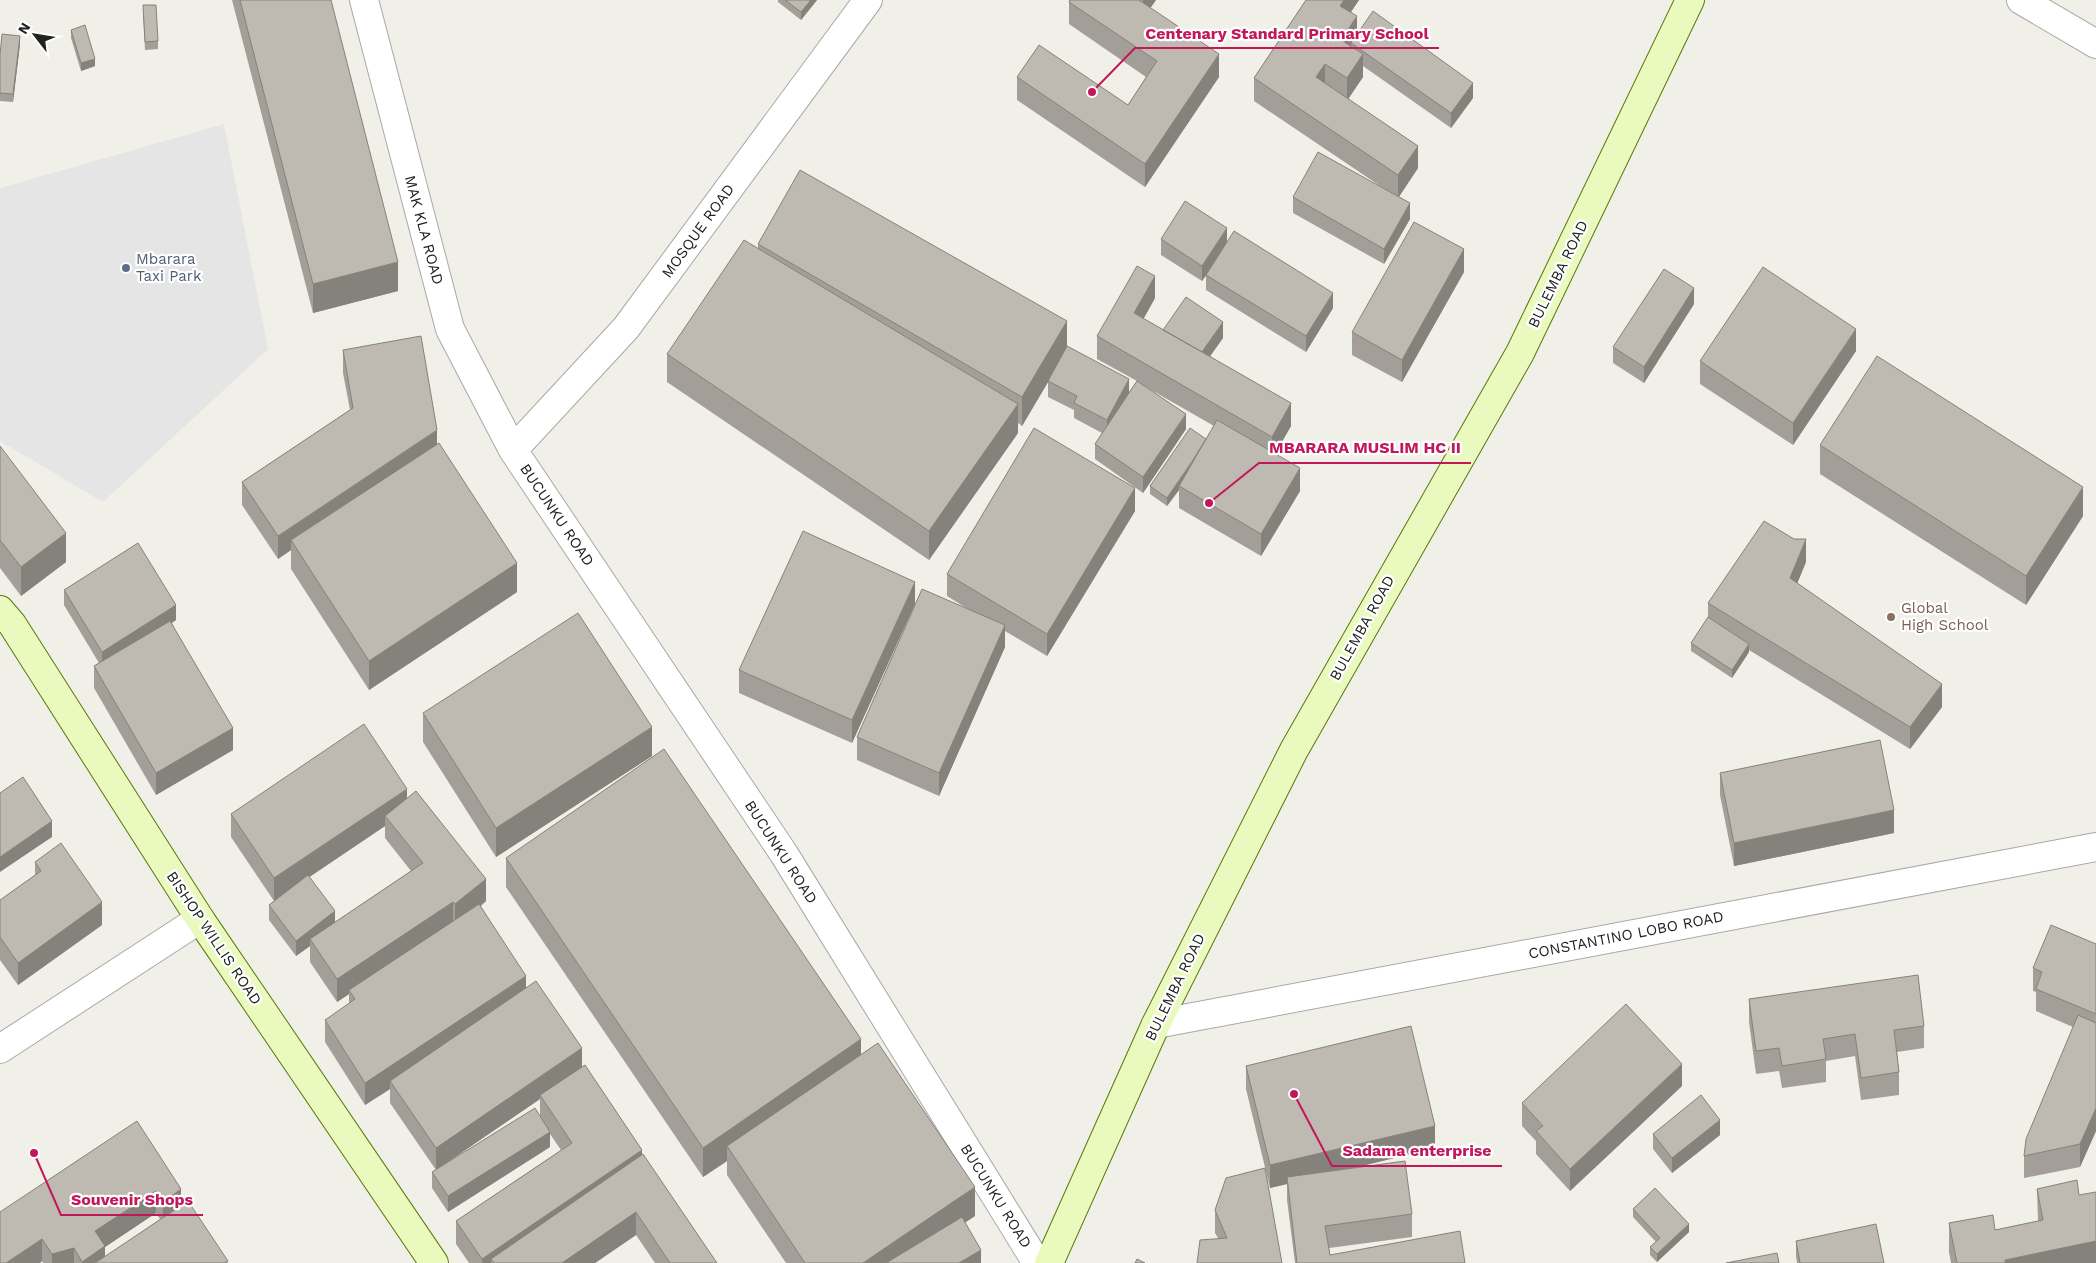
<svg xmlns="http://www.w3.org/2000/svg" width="2096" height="1263" viewBox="0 0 2096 1263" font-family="'Work Sans',sans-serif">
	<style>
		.parking { fill: #e5e5e5 }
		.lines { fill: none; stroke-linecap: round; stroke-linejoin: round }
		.street-casing { stroke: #a8a8a8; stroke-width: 30 }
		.secondary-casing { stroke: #577907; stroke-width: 30 }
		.street { stroke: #fff; stroke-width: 28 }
		.secondary { stroke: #eaf9be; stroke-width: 28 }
		.wall { fill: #a39f98; fill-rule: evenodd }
		.shaded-wall { fill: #85827c }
		.building { fill: #beb9b1; stroke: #85827c }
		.service-dot { fill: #5c6f8a; stroke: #fff; stroke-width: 2 }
		.education-dot { fill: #8d6e63; stroke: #fff; stroke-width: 2 }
		.labels { text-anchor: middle; stroke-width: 4.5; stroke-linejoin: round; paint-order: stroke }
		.street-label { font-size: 15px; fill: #212121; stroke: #fff }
		.service-label { font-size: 15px; fill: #4e5e75; stroke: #fff; text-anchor: start }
		.education-label { font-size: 15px; fill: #785e54; stroke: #fff; text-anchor: start }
		.leader { fill: none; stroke: #c2185b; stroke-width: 2 }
		.callout-dot { fill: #c2185b; stroke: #fff; stroke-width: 2 }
		.callout-label { font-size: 16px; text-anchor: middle; font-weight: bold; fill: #c2185b; stroke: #fff; stroke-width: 4.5; stroke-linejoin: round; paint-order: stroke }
	</style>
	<rect width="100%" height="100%" fill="#f1f0e8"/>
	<path class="parking" d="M224,124L268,349L103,502L0,441V188Z"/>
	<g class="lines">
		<g class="street-casing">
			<path id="street" d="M364,0L450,329L513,450L784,854L1037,1263
				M2021,0L2096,44
				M513,450L626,328L868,0
				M1156,1024L2096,847
				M0,1049L200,919"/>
		</g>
		<g class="secondary-casing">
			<path id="secondary" d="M0,610L12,624L200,919L434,1263
				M1049,1263L1156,1024L1294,750L1520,353L1690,0"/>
		</g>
		<use href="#street" class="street"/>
		<use href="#secondary" class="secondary"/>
	</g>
	<path class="wall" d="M232,0H331L398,291L313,313Z
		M778,0H817L801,20L778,2Z
		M1070,0H1156L1150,8L1219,77L1145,187L1017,100V77L1128,105L1146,77L1069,24V2Z
		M1306,0H1359L1351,12L1357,35L1473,98L1451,128L1363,66V77L1348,98L1418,168L1399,197L1410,219L1384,264L1293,213V197L1392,194L1254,101V78Z
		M143,13L158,41V49L145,50Z
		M71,30L95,66L81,71L71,38Z
		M20,44L13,102L0,101V55Z
		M1161,239L1227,241L1333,308L1306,352L1206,290V276L1202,281L1161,255Z
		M758,244L1067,346L1129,392L1137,381L1097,359V336L1155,298L1143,319L1163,330L1223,338L1210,356L1291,426L1275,454L1300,491L1261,556L1179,508V490L1167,506L1150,494V486L1206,439L1214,426L1146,387L1186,429L1143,493L1095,459V444L1102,433L1074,418V410L1048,397V382L1022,426L1018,423V433L929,560L667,382V354L758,249Z
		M1464,272L1402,382L1352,355V332Z
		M1694,304L1644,383L1613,363V347Z
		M343,350L437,444L517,592L369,690L291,569V550L278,559L242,505V482L350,410L343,373Z
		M1856,351L1793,445L1700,384V361Z
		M1820,445L2083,516L2026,605L1820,474Z
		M0,446L66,562L21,596L0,568Z
		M1135,511L1047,656L1005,631V647L939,796L857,760V737L968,609L947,596V574Z
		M1806,562L1797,583L1942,707L1910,749L1749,650V652L1732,678L1691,651V643L1708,617V603Z
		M64,590L176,620L172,623L233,750L156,795L94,688V666L99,663L64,605Z
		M915,604L852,743L739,693V670Z
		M423,713L652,756L496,857L423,742Z
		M1720,773L1894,833L1734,866L1720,795Z
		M407,798L486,901L481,906L526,988L717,1263H655L636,1235L595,1263H469L456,1244V1221L561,1150L550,1134V1147L448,1212L432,1188V1172L436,1170L390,1103V1089L365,1105L325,1042V1020L349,1004V994L337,1002L310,962V946L296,956L269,920V905L274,901L231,837V814ZM385,826V838L411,871L335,922L309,877ZM540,1099V1115L445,1164Z
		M506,858L861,1055L975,1216L965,1222L981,1263H786L727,1175V1161L703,1177L506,887Z
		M35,862L102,925L18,985L0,960V900L35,875Z
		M2096,944V1131L2080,1167L2024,1178V1156L2073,1027L2036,1011V992L2033,991V968Z
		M1749,999L1924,1026V1048L1897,1052L1899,1072V1095L1861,1100L1855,1056L1826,1061V1082L1782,1088L1779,1071L1756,1074L1749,1022Z
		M1246,1066L1435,1148L1350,1169L1412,1214V1237L1329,1248L1330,1255L1465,1263H1295L1287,1200V1184L1270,1188L1246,1089Z
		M1682,1086L1570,1191L1536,1154V1141L1522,1126V1103Z
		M137,1121L181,1205L228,1263H43L42,1261L40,1263H0ZM156,1213L160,1219L105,1257V1247Z
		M1653,1134L1720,1135L1672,1173L1653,1149Z
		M2037,1189L2079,1195L2096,1263H1951L1949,1252V1223L1995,1230L2038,1221Z
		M1633,1209L1689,1232L1657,1262L1650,1255V1247L1656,1242L1633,1217Z
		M1215,1210L1282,1263L1218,1238L1215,1233Z
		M1796,1241L1884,1263H1797L1796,1256Z"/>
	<path class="shaded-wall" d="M811,0H817L801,20V12Z
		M1143,0H1156L1143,19Z
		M1344,0H1359L1340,28V6Z
		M1357,16V39L1351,43V47L1341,40Z
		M20,36V44L13,102V94Z
		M1219,54V77L1145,187V164Z
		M1363,54V77L1347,101V78Z
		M95,59V66L81,71V63Z
		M1325,64V86L1316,77Z
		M1473,83V98L1451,128V113Z
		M1418,146V168L1398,198V175Z
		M1410,203V219L1384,264V249Z
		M1227,228V244L1202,281V266Z
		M1464,249V272L1402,382V360Z
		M398,262V291L313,313V284Z
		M1155,276V298L1134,336V313Z
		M1694,288V304L1644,383V367Z
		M1333,293V308L1306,352V336Z
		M1067,321V350L1022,426V397Z
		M1223,322V338L1199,372V356Z
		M1856,329V351L1793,445V423Z
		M1129,379V394L1107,435V420Z
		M1291,403V426L1272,459V437Z
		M1018,404V433L929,560V531Z
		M1186,414V429L1143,493V477Z
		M437,430V453L291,540V550L278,559V536Z
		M1208,440L1179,486V490L1167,506V498Z
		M1300,468V491L1261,556V534Z
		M2083,487V516L2026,605V576Z
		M1135,488V511L1047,656V634Z
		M66,533V562L21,596V567Z
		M1806,539V562L1790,601V578Z
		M517,563V592L369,690V661Z
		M915,582V604L852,743V720Z
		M176,605V620L102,668V652Z
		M1005,625V647L939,796V773Z
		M1749,644V652L1732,678V670Z
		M1942,684V707L1910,749V727Z
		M652,727V756L496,857V828Z
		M233,728V750L156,795V773Z
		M407,789V811L385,816V826L274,901V878Z
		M1894,810V833L1734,866V843Z
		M52,821V837L0,872V857Z
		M486,879V901L455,926V904Z
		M102,902V925L18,985V963Z
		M453,902V924L349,990V994L337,1002V979Z
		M335,911V926L310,939V946L296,956V941Z
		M526,976V998L390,1081V1089L365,1105V1083Z
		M861,1039V1068L727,1146V1161L703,1177V1148Z
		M582,1048V1071L540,1095V1099L436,1170V1148Z
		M1682,1064V1086L1570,1191V1169Z
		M2096,1108V1131L2080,1167V1144Z
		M1720,1120V1135L1672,1173V1158Z
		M1435,1126V1148L1288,1184L1287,1177V1184L1270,1188V1165Z
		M550,1132V1147L448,1212V1196Z
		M642,1150V1172L491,1259V1263H482V1259Z
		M975,1187V1216L905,1263H863Z
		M181,1189V1212L163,1224V1202Z
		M156,1191V1213L105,1247V1263H82L95,1231Z
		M636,1212V1235L595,1263H562Z
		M1689,1224V1232L1657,1262V1254Z
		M42,1239V1261L40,1263H6Z
		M2096,1241V1263H2005V1260Z
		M74,1248V1263H52V1254Z
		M981,1250V1263H959Z"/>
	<path class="building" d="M240,0H331L398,262L313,284Z
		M785,0H811L801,12Z
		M1070,0H1139L1219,54L1145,164L1017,77L1039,45L1128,105L1157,61L1069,2Z
		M1306,0H1344L1340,6L1357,16L1341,40L1363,54L1347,78L1325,64L1316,77L1418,146L1398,175L1254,78Z
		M143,5H156L158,41L145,42Z
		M1373,11L1473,83L1451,113L1351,43Z
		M85,25L95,59L81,63L71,30Z
		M2,34L20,36L13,94L0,93V55Z
		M1318,152L1410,203L1384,249L1293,197Z
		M800,170L1067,321L1022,397L758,244Z
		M1185,201L1227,228L1202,266L1161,239Z
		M1414,222L1464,249L1402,360L1352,332Z
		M1234,231L1333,293L1306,336L1206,275Z
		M744,240L1018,404L929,531L667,354Z
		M1137,266L1155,276L1134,313L1291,403L1272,437L1097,336Z
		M1763,267L1856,329L1793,423L1700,361Z
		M1664,269L1694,288L1644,367L1613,347Z
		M1186,297L1223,322L1202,352L1163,330Z
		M421,336L437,430L278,536L242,482L353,408L343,350Z
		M1067,346L1129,379L1107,420L1074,403L1077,396L1048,381Z
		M1877,356L2083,487L2026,576L1820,445Z
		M1137,381L1186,414L1143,477L1095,444Z
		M1217,420L1300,468L1261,534L1179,486Z
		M1034,428L1135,488L1047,634L947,574Z
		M1190,428L1206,439L1193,460L1167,498L1150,486Z
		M439,443L517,563L369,661L291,540Z
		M0,446L66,533L21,567L0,540Z
		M1764,521L1794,539H1806L1790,578L1942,684L1910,727L1708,603Z
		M803,531L915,582L852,720L739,670Z
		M138,543L176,605L102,652L64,590Z
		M922,589L1005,625L939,773L857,737Z
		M578,613L652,727L496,828L423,713Z
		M1708,617L1749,644L1732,670L1691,643Z
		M170,621L233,728L156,773L94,666Z
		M364,724L407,789L274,878L231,814Z
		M1880,740L1894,810L1734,843L1720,773Z
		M664,749L861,1039L703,1148L506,858Z
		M23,777L52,821L0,857V793Z
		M416,791L486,879L455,904L453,902L337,979L310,939L423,863L385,816Z
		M61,843L102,902L18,963L0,937V900L41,871L35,862Z
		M308,875L335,911L296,941L269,905Z
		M479,904L526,976L365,1083L325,1020L355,999L349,990Z
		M2051,925L2096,944V1014L2036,989L2042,972L2033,968Z
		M1918,975L1924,1026L1894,1030L1899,1072L1861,1078L1855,1034L1823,1039L1826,1059L1782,1066L1779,1048L1756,1051L1749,999Z
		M536,981L582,1048L436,1148L390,1081Z
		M1626,1004L1682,1064L1570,1169L1536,1131L1543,1126L1522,1103Z
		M2078,1015L2096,1023V1108L2080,1144L2024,1156L2026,1139Z
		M1411,1026L1435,1126L1270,1165L1246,1066Z
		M878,1043L975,1187L863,1263H805L727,1146Z
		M585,1065L642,1150L482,1259L456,1221L572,1143L540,1095Z
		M1701,1095L1720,1120L1672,1158L1653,1134Z
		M535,1108L550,1132L448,1196L432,1172Z
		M137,1121L181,1189L163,1202L156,1191L95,1231L105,1246L82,1262L74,1248L52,1254L42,1239L6,1263H0V1212Z
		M643,1154L717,1263H670L636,1212L562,1263H494L491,1259Z
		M1405,1161L1412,1214L1325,1226L1330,1255L1460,1231L1465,1263H1297L1287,1177Z
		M1265,1168L1282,1263H1197L1200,1240L1227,1238L1215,1210L1226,1178Z
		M2077,1180L2079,1195L2096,1192V1241L2005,1260V1263H1957L1949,1223L1993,1215L1995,1230L2043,1220L2037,1189Z
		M1655,1188L1689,1224L1657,1254L1650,1247L1660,1238L1633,1209Z
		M188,1201L228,1261L224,1263H95Z
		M962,1217L981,1250L959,1263H886Z
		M1876,1224L1884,1263H1800L1796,1241Z
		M1777,1253L1779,1263H1726Z
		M1137,1259L1145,1263H1135Z"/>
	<circle class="service-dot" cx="126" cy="268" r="5"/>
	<circle class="education-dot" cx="1891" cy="617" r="5"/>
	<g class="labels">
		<g class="street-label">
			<text transform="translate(424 230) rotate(75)" y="5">MAK KLA ROAD</text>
			<text transform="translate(698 231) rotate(-54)" y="5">MOSQUE ROAD</text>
			<text transform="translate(1558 274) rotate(-64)" y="5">BULEMBA ROAD</text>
			<text transform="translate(557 515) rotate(56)" y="5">BUCUNKU ROAD</text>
			<text transform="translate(1362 628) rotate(-61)" y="5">BULEMBA ROAD</text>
			<text transform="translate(781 852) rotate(57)" y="5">BUCUNKU ROAD</text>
			<text transform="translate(1626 935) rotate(-11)" y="5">CONSTANTINO LOBO ROAD</text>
			<text transform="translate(214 938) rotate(56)" y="5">BISHOP WILLIS ROAD</text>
			<text transform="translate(1175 987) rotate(-64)" y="5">BULEMBA ROAD</text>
			<text transform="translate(996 1196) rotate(58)" y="5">BUCUNKU ROAD</text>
		</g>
		<g class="service-label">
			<text x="136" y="264">Mbarara<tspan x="136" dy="17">Taxi Park</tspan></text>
		</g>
		<g class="education-label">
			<text x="1901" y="613">Global<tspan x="1901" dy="17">High School</tspan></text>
		</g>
	</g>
	<path class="leader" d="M1092 92L1135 48H1439M1209 503L1259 463H1471M1294 1094L1332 1166H1502M34 1153L61 1215H203"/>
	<g class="callout-dot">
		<circle cx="1092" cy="92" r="5"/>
		<circle cx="1209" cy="503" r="5"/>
		<circle cx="1294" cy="1094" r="5"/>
		<circle cx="34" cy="1153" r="5"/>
	</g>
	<g class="callout-label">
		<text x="1287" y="39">Centenary Standard Primary School</text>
		<text x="1365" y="453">MBARARA MUSLIM HC II</text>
		<text x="1417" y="1156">Sadama enterprise</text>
		<text x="132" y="1205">Souvenir Shops</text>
	</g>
	<g transform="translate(35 35) rotate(301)" stroke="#ffffff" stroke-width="4" paint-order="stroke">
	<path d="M0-4L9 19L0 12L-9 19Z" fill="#212121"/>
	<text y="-8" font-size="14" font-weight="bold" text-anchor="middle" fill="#212121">N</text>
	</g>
</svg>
